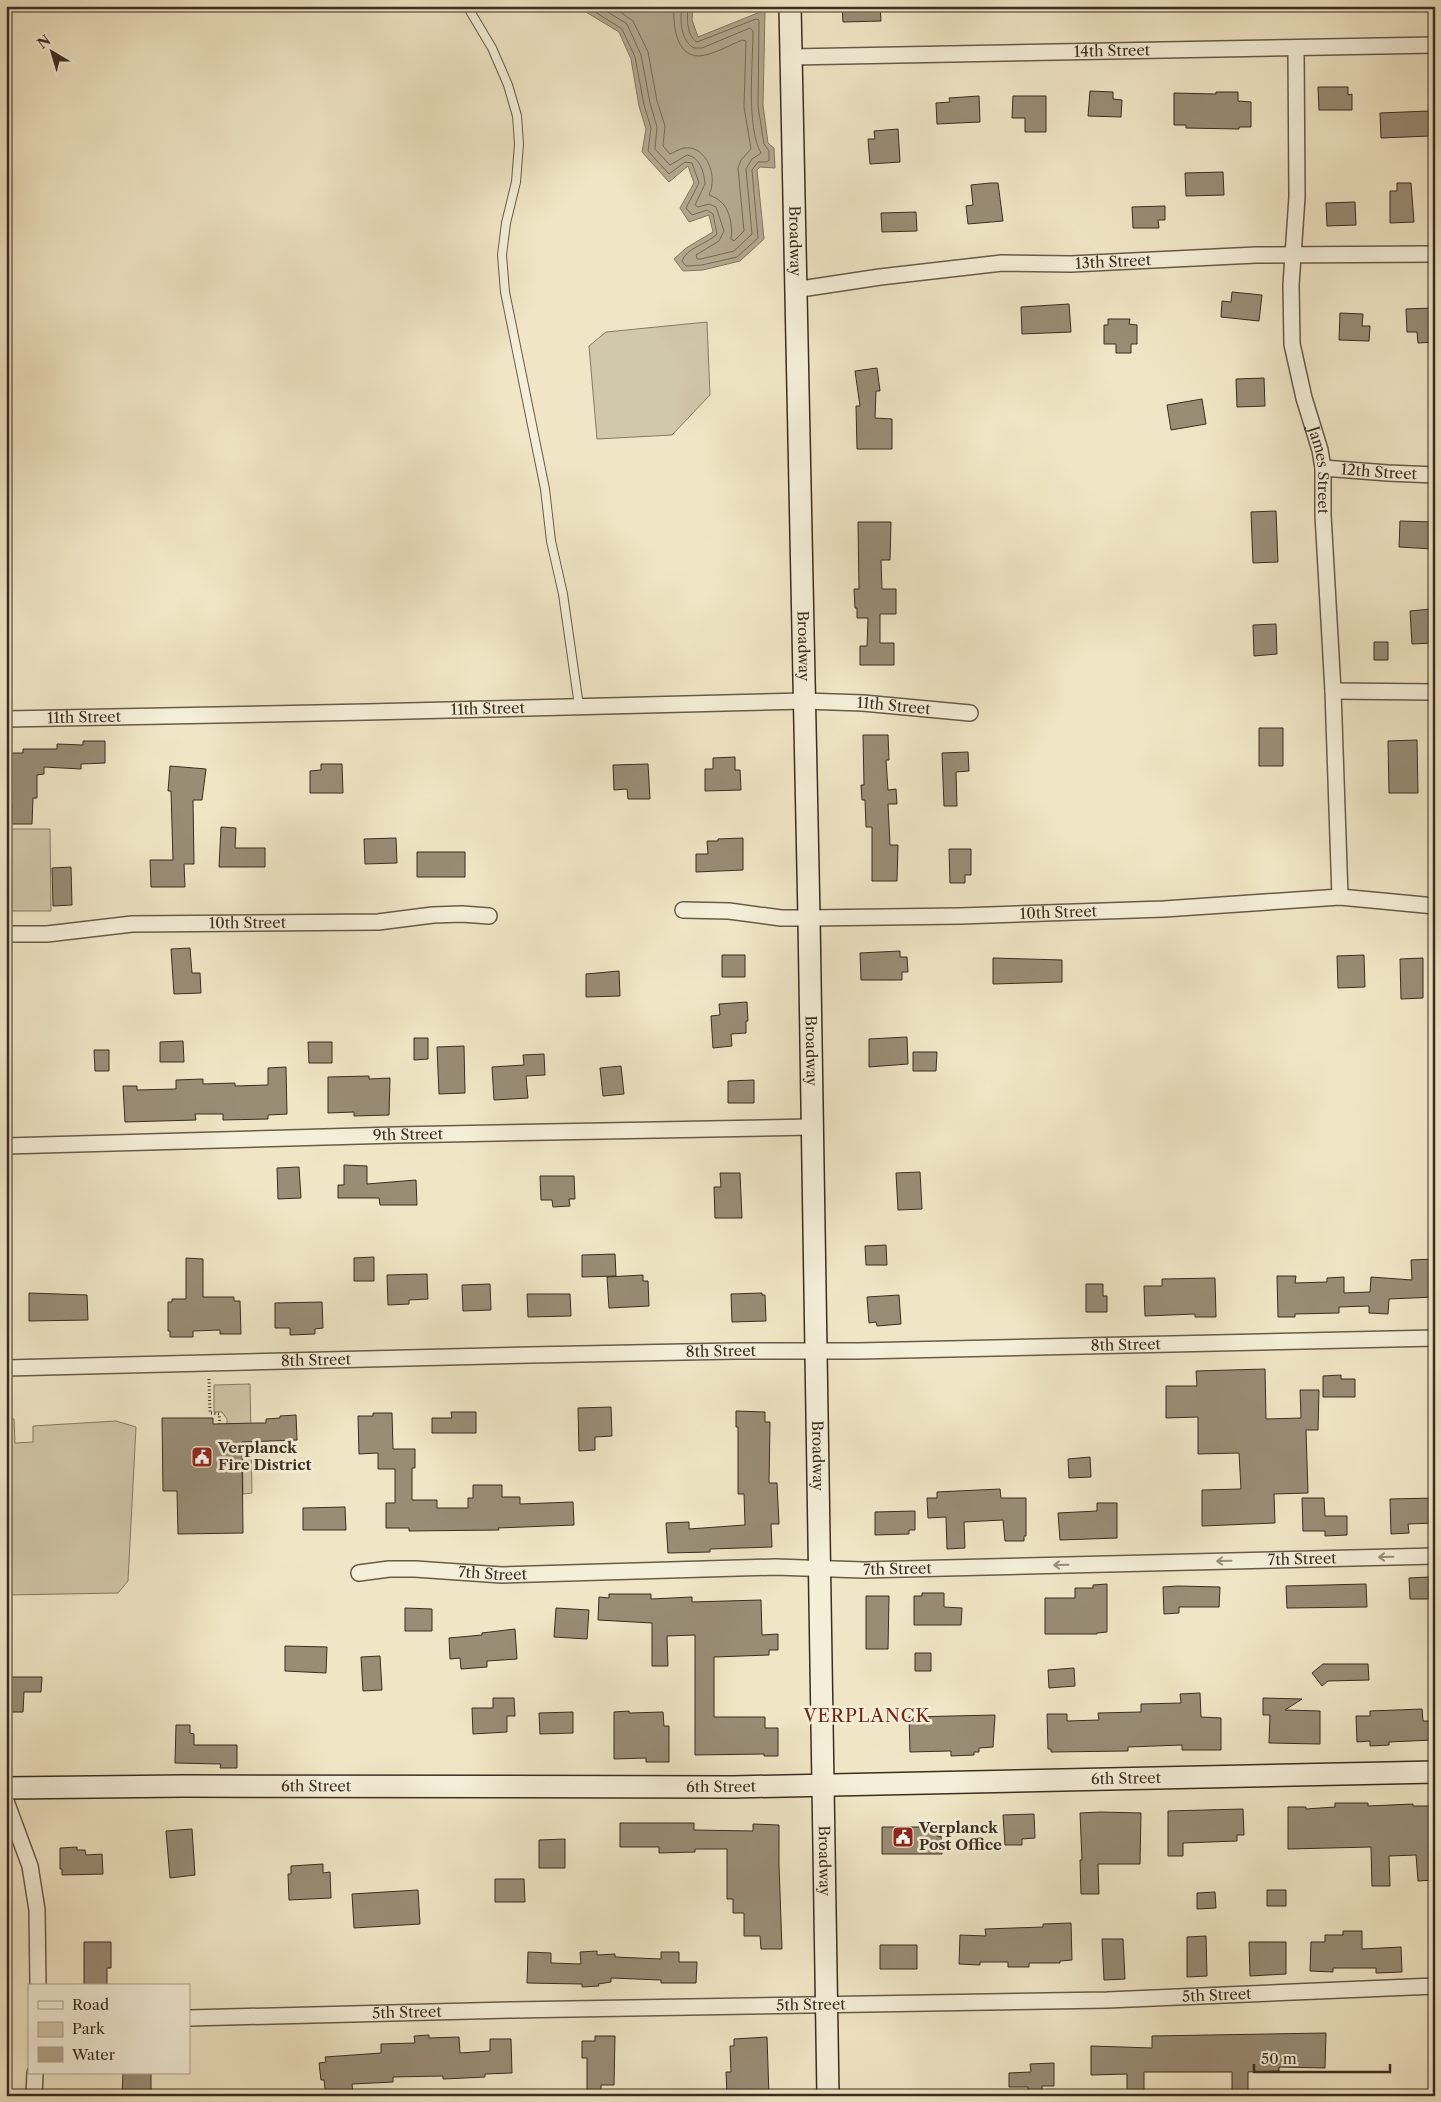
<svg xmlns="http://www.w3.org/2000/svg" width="1441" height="2102" viewBox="0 0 1441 2102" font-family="'Libre Caslon Text',serif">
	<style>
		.green { fill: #d1c7a9; stroke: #867a65 }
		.water { fill: #b2a78d; stroke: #827662 }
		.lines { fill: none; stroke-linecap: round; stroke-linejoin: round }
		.shore { stroke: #766a57; stroke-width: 1 }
		.building { fill: #998d76; stroke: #3b2d21 }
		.lane-casing { stroke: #685b4a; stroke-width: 10 }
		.street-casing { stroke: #685b4a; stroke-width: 18 }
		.secondary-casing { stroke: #3b2d21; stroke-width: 24 }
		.path { stroke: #3b2d21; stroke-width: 3; stroke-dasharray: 1 2.5; stroke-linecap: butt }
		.lane { stroke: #f5efd9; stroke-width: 8 }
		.street { stroke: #f5efd9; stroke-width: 15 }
		.secondary { stroke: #f5efd9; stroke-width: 21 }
		.oneway { stroke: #988e7d }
		.labels { text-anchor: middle; stroke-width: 5; stroke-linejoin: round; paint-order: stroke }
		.street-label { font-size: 15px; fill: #3b2d21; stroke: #f5efd9 }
		.poi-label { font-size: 15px; font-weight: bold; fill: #3b2d21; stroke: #f5efd9; text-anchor: start }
		.quarter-label { font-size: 18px; letter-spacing: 1px; fill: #7a1f14; stroke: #f5efd9 }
	</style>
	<rect width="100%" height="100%" fill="#f0e6c5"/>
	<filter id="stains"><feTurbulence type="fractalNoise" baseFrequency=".004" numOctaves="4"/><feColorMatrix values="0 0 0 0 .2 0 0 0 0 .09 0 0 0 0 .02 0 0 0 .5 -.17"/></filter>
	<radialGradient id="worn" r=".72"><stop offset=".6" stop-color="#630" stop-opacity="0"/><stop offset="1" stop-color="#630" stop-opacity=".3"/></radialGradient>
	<path class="green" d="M707,322L710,395L672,435L597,439L589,346L606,332Z
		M9,804V829H50L51,911H6V805Z
		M250,1384L252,1493L243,1494L242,1424H227V1419L222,1412H214V1385Z
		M6,1419H14L15,1443L33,1442V1426L116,1421L136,1427L128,1581L118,1593L6,1595Z"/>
	<path class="water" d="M576,6H693L692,20L698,37L765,10L763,105L768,143L774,148L775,168L760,167L757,170L764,239L740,261L703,270L683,271L674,259L686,248L713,232L709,215L689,222L680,208L694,183L688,166L669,182L642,152L646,129L639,106L631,59L619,32Z"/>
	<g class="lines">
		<path class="shore" d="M586,6L622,29L635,57L644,105L651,128L648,151L669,174L685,162L692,163L699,183L686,208L692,215L707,210L713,214L717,234C707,244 686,248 682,261L686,266L702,265L737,257L758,238L752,170L758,162H767L769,160V151L764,144L758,106L759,20L756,19L697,42C686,35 687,18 688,6
			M598,6L627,24L641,55L650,103L657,127L655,149L670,165L687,155C700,157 704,172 705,184L695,205L698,207L709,204L716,207L724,231L719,241L696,255L697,259H701L734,251L752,234L746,169L752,159L761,153C746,127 753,62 753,31L750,28L702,48H694C680,40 680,20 682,6
			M612,6L633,21L648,52L657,101L665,126L663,146L670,154C675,152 679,149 684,148C703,145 714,168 712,184C712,188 710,192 709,195C713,197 717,198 720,201C730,208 733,228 731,239L734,241L744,231L738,168L741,160L751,149L744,107L746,41L742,40C730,45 713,55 699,56C675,56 673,23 674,6"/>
	</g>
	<path class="building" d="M842,6H880L881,21L843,22Z
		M1318,87H1348V95L1352,94V110H1319Z
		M1090,91L1113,92V99L1122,100L1121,117L1088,116Z
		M1216,92H1238V101L1251,102V127H1239V129L1186,128V125H1174V93L1216,94Z
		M979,96L980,122L937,124L936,103L950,102L949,98Z
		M1013,96H1046V132H1025V118H1012Z
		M1429,111L1430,136L1381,138L1380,113Z
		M898,129L900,162L870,164L868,139H875L874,131Z
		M1223,172L1224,195L1186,196L1185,173Z
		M990,183H998L1003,221L968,224L966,206L973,205L971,185Z
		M1397,183H1411L1414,222L1390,223V191H1397Z
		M1355,202L1356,225L1327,226L1326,203Z
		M1165,206V220H1158L1159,228H1133L1132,207Z
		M916,212L917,231L882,232L881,213Z
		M1232,292L1262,295L1259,321L1221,317L1222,301L1231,302Z
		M1069,304L1071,332L1022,334L1021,307Z
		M1434,308L1435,342L1418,343L1417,332H1407L1406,309Z
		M1340,313L1363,314L1362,326H1370L1369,341L1339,340Z
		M1108,319H1130L1129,324L1137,325V344H1131V353H1116V344H1104V325H1108Z
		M877,368L880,391H876L875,418L892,419V449H857L856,406H860L855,371Z
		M1264,378L1265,406L1237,407L1236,379Z
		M1202,399L1206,424L1171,430L1167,405Z
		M1276,511L1278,562L1253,563L1251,512Z
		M1400,521L1434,522L1433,549L1399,547Z
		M858,522H891L890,560H881L882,589H896V614H880V643H894V665H860V646H867L868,618H857V608H855L854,589H859Z
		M1431,609L1433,643L1412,644L1410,611Z
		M1276,624L1277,654L1254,656L1253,625Z
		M1374,642H1388V660H1374Z
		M1259,728H1283V766H1259Z
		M863,735H888L889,760H886L888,790L896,789L897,804H888L890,845H898L897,881H872V827H866L865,800H862L861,785H864Z
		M1417,740L1418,793H1389L1388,741Z
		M83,741H105V763L81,764V769L44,767V774L37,775V798H33L32,824H12V804H6V753H23V749H57V744L83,745Z
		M968,752L969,771L956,772L957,806H944L942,753Z
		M735,757V770H740L741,790L705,791V769H713V758Z
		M321,764H342L343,793H310V771L321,770Z
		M648,764L650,799H628L627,789L614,790L613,765Z
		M170,766L206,769L202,800H193L194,864H184L185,887H151L150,860H173L171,791H168Z
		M221,827L236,828L235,848H265V867H219Z
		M396,838L397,863L365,864L364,839Z
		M743,838V870L696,872V854H708L707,841H718V839Z
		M949,849H971V875H965V883H950Z
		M417,852H465V877H417Z
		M71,867L72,905L53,906L52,868Z
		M190,948L192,973H200L201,993L174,994L171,949Z
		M900,951V957H907L908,972H902V980H861L860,953Z
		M722,955H745V977H722Z
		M1364,955L1365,987L1338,988L1337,956Z
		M993,958L1062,960V982L993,984Z
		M1423,958V998L1401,999L1400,959Z
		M619,971L620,996L586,997V974Z
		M747,1002L748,1021H746V1033L731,1034L732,1046L713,1048L711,1016L720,1015L719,1004Z
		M907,1037L908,1064L869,1067V1039Z
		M414,1038H428V1059L414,1060Z
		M183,1041L184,1062H160V1042Z
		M308,1042H332V1063H309Z
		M464,1046L465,1093L439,1094L437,1047Z
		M94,1050H109V1071H95Z
		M913,1052H937L936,1071H913Z
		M544,1054L545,1075L526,1076L528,1098L494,1100L492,1067L524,1065L523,1055Z
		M621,1066L624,1094L603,1096L600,1068Z
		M286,1067L287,1114L268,1115V1119L223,1120V1114H195L196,1120L125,1122L123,1086H137V1090L176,1089V1080L203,1079V1084L235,1083V1086L268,1085V1068Z
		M369,1076V1079L390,1078L389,1115L354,1116V1112L328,1113V1077Z
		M754,1080V1103H728V1081Z
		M344,1165L367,1166V1184L416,1180L417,1205H380L379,1198H338V1185H344Z
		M299,1167L301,1198L278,1199L277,1168Z
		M920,1172L922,1209L898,1210L896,1173Z
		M720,1173H740L742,1218H715L714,1187H721Z
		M540,1176H574L575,1199H569L570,1206L553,1207L552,1200H541Z
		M886,1245L887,1265H866L865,1246Z
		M615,1254L616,1276L582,1277V1255Z
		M374,1257V1281H354V1258Z
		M186,1258L203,1259V1297H234V1301H240L241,1334H220V1330L193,1331V1337H170V1331H168V1302H172V1299H186Z
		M1435,1259V1297L1389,1299L1388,1314L1369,1313V1306L1339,1307V1313L1295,1314V1317H1278L1277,1276H1296L1295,1283L1327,1282V1278L1344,1277V1293L1370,1292L1371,1277L1412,1280L1411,1260Z
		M427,1274L428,1299L409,1300V1304L388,1305L387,1275Z
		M643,1275V1281H648L649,1306L609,1308L607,1277Z
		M1215,1278L1216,1317H1195V1314L1145,1316L1144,1286H1162V1279Z
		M490,1284L491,1310L463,1311L462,1285Z
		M1086,1284H1103V1296H1107V1312H1086Z
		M29,1293L87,1295L88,1320L29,1321Z
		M762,1293V1295H765L766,1321L732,1322L731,1294Z
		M527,1294H570L571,1316L528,1317Z
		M899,1295L901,1324L877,1326L876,1322L869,1323L867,1297Z
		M322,1302L323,1328L315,1329V1334L290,1335V1328H275V1303Z
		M1265,1369L1266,1419L1301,1418L1300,1390H1319L1318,1430H1306L1308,1493L1274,1494L1275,1523L1202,1526V1490L1241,1489L1239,1453L1198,1454V1417L1166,1418V1386H1197L1196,1371Z
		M1341,1375V1379H1355V1397H1323V1376Z
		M611,1407L612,1436L595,1437V1450L579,1451L578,1408Z
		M736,1411L765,1412V1422H770L769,1483H777L779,1524H771L772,1547L710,1549V1552L668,1553L666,1523L689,1522V1529L745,1525L744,1494H738V1427H736Z
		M451,1412H476V1433H432V1418H452Z
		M373,1413H392L393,1449H415V1468H412V1500H437V1508H468V1498H473V1485H502V1497H520V1504L573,1502L574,1525L498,1528L499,1530L409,1531V1528H386V1503H395V1469H378V1453L359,1454L358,1416H373Z
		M296,1415L297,1440L242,1442L243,1533L178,1534L177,1491H163L162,1418H213V1424L258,1423H266V1419L280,1418V1416Z
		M1090,1457L1091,1477L1069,1478L1068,1459Z
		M1000,1489L1001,1498H1026V1536H1024V1541H1005L1003,1520L964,1522L965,1548L947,1549L946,1517L928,1518L927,1498H937V1492Z
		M1302,1498H1324L1325,1516H1347V1535L1325,1536V1531H1303Z
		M1435,1498V1523L1408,1524L1409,1533L1391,1534L1390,1499Z
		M1097,1503H1117V1538L1060,1540L1058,1513L1097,1511Z
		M345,1507L346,1530H303V1508Z
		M915,1511V1530H909V1534L875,1535V1512Z
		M1429,1577V1599H1410L1409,1578Z
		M1107,1584V1632L1097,1633V1634H1045V1598H1075V1588H1093V1585Z
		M1366,1584L1367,1607L1287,1608L1286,1586Z
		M1178,1586L1220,1587L1219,1607H1179V1613L1164,1614L1163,1587Z
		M922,1593H944V1607L962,1608L961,1625H914V1596H922Z
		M609,1594H651V1599L692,1597V1602L761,1600L762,1635L778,1634V1650H769V1655L714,1657V1717H765V1728H778V1756H764V1754L695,1755V1635L667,1636L668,1666H652V1623L598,1620L599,1597L609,1598Z
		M866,1596H889L888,1649H866Z
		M405,1608L432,1609V1631H405Z
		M556,1608L589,1610L587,1639L554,1637Z
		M515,1629L517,1659L487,1661V1667L461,1669L460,1658L450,1659L449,1638L482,1635V1633Z
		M285,1646L327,1647L326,1673L285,1671Z
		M915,1653H931V1671H915Z
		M380,1656L382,1690L363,1691L361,1657Z
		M1323,1664H1368L1369,1680L1328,1681L1322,1686L1312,1673Z
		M1074,1668L1075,1686L1049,1688L1048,1670Z
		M6,1677H42L41,1692H24L23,1712H6Z
		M1200,1693L1201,1717L1221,1718V1750H1182V1745L1128,1747V1751L1051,1752V1749H1048L1047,1714H1067V1721L1099,1720L1098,1713L1141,1712V1704L1181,1703L1180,1694Z
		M493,1698H514L515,1716H507V1732L473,1734L472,1708H493Z
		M1263,1698L1302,1699L1285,1710L1320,1711V1744L1269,1743L1270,1715H1263Z
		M1422,1709L1423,1721H1432V1740L1389,1742V1745L1370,1746V1741L1357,1742L1356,1716H1370V1711Z
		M629,1711V1713L663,1712L664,1726H669V1762H646V1758L614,1759V1712Z
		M573,1712V1733L540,1734L539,1713Z
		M995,1715L993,1747L979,1748V1752H974V1755L951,1756V1751L910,1752L909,1717Z
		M176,1725H190V1733L194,1734V1745H237V1768H220L221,1764L175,1763Z
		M1335,1803H1368V1806L1413,1804V1806H1435V1880L1418,1881L1416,1855L1389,1856L1390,1886H1372L1371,1847L1288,1849V1807H1306V1809L1335,1807Z
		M1243,1809L1244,1835H1237V1841L1183,1843V1856H1168V1811Z
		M1100,1812L1141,1813L1140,1864H1098L1099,1894H1081L1080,1860H1082L1080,1813Z
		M1034,1814L1035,1838L1022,1839V1845H1005L1003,1815Z
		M620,1823H694V1830L753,1831V1824L779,1825V1865L782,1949H761L760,1936H744V1913H733V1899H727V1849H695V1852L659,1853V1847H620Z
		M882,1827H938V1837L941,1836L942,1854H882Z
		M192,1829L195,1875L170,1878L166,1831Z
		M565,1839V1868H539V1840Z
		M77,1847V1850H85L86,1855L102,1854L103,1874L62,1875V1869H60V1848Z
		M323,1864V1873L330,1872L331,1898L289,1900L288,1874H291V1866Z
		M495,1879H524L525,1902H495Z
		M418,1890L420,1924L354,1928L352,1894Z
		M1267,1890H1286V1906H1267Z
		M1215,1892L1216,1908L1197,1909V1893Z
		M1071,1923L1072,1960L1060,1961V1963H1029V1967H1008V1962H980V1965L959,1964L960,1935L986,1936L985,1929L1043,1927V1924Z
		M1343,1931H1362V1949L1401,1947L1402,1972L1376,1973V1968H1333V1972L1310,1971L1311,1942H1325V1935H1343Z
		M1206,1936L1207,1976L1187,1977V1937Z
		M1102,1939H1123L1125,1979L1104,1980Z
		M84,1942H111V1968H107V1986H84Z
		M1249,1942H1286V1974L1250,1976Z
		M880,1945H917V1969H880Z
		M597,1951V1955L615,1954V1957L661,1959V1952H679V1962H697L696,1983H661V1980L611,1978V1982L598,1984L599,1986L582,1987V1984L527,1983L528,1952L551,1953V1963L581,1964L580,1952Z
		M1326,2033L1325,2068L1279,2067V2071L1248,2072V2096H1232V2072H1144V2096H1127V2074L1091,2075V2046L1152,2048V2036Z
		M429,2035V2038L459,2037L460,2053L490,2051V2039H511L512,2073L485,2074V2077L443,2079V2076L393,2077V2082L352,2084L353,2096H326L324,2080H321L319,2063L326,2062L325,2057L381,2053V2044L415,2043L414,2036Z
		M595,2036H615L614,2085H601V2096H587V2058H582V2041H595Z
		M767,2037L769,2096H727L726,2072H731L730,2046H734V2039Z
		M1054,2063V2086H1042V2096H1028V2087H1009V2073L1031,2072L1030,2064Z
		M123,2073H151V2096H122Z"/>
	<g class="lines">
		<g class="lane-casing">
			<path id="lane" d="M467,6L492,48L508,85L517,116L519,144L516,182L506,223L502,255L505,292L545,489L551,541L563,594L579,706"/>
		</g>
		<g class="street-casing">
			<g id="street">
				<path id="s1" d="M1296,48L1297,197L1291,285L1292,344L1304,398L1320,450L1323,468V515L1333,691L1340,897"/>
				<path id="s2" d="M791,57L1435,45"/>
				<path id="s3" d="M794,290L880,277L1002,263L1071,264L1256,255L1435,254"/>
				<path id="s4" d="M1323,468L1388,473L1435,475"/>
				<path d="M1333,691L1435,692"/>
				<path id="s5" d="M6,719L367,712L804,701L863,703L970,713"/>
				<path id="s6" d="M683,910L729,911L781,918H809L960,916L1164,909L1340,897L1435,906"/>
				<path id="s7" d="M6,934H47L132,924L378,922L433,915L462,914L489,916"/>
				<path id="s8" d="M6,1146L395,1135L812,1127"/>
				<path id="s9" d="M6,1368L530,1355L735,1351H858L1435,1338"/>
				<path id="s10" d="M359,1573L389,1569H415L502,1575L775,1567L863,1570L1435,1556"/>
				<path d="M6,1801L30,1866L37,1910L38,1986"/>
				<path id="s11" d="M189,2018L512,2010L1107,2000L1435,1986"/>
				<path d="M34,2096L35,2073"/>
			</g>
		</g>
		<g class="secondary-casing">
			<g id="secondary">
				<path id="s12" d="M790,6L809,918L828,2096"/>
				<path id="s13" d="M6,1788L184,1786L733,1787L1435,1772"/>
			</g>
		</g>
		<path class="path" d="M209,1379L210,1413L219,1414L220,1424"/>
		<use href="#lane" class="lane"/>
		<use href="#street" class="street"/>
		<use href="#secondary" class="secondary"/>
	</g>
	<defs><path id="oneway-shaft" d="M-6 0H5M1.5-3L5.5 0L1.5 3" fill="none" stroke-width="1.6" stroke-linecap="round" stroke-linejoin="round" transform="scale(1.25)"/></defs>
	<g class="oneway">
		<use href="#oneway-shaft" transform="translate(1386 1557) rotate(179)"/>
		<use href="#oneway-shaft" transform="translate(1224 1561) rotate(179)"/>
		<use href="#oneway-shaft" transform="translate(1061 1565) rotate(179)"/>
	</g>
	<defs>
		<g id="civic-square" transform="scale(1.125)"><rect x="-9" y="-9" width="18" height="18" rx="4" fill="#8f2418" stroke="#f5efd9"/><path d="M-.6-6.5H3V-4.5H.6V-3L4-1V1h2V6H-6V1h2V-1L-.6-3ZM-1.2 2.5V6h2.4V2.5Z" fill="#fff"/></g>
	</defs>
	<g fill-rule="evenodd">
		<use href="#civic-square" x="202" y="1457"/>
		<use href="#civic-square" x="903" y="1837"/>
	</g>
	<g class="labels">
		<g class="street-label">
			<text dy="5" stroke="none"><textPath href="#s2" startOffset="321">14th Street</textPath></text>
			<text dy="5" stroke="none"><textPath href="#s12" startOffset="235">Broadway</textPath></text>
			<text dy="5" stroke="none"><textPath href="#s3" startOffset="321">13th Street</textPath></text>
			<text dy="5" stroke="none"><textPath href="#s1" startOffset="426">James Street</textPath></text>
			<text dy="5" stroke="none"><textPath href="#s4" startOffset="56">12th Street</textPath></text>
			<text dy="5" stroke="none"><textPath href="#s12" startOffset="640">Broadway</textPath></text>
			<text dy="5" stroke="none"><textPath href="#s5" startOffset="888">11th Street</textPath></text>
			<text dy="5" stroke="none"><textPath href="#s5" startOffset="482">11th Street</textPath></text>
			<text dy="5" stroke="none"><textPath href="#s5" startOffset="78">11th Street</textPath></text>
			<text dy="5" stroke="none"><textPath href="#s6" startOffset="376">10th Street</textPath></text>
			<text dy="5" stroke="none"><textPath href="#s7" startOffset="242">10th Street</textPath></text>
			<text dy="5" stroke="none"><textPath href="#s12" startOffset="1045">Broadway</textPath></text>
			<text dy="5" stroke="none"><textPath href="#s8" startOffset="402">9th Street</textPath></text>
			<text dy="5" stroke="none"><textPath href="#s9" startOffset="1120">8th Street</textPath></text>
			<text dy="5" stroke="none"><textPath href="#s9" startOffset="715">8th Street</textPath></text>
			<text dy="5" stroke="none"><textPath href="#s9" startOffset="310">8th Street</textPath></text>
			<text dy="5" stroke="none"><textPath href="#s12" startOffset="1450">Broadway</textPath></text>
			<text dy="5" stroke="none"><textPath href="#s10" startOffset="944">7th Street</textPath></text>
			<text dy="5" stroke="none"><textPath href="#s10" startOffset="539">7th Street</textPath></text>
			<text dy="5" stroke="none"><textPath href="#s10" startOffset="134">7th Street</textPath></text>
			<text dy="5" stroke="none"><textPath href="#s13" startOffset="1120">6th Street</textPath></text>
			<text dy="5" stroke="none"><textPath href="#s13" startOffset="310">6th Street</textPath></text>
			<text dy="5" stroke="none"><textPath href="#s13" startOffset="715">6th Street</textPath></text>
			<text dy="5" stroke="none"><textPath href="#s12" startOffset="1855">Broadway</textPath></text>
			<text dy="5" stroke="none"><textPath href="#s11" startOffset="1028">5th Street</textPath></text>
			<text dy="5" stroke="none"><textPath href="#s11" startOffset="622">5th Street</textPath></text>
			<text dy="5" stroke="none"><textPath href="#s11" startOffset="218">5th Street</textPath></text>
		</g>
		<g class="poi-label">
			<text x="218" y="1453">Verplanck<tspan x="218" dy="17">Fire District</tspan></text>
			<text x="919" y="1833">Verplanck<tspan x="919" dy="17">Post Office</tspan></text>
		</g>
		<g class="quarter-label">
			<text x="867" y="1722">VERPLANCK</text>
		</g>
	</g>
	<rect width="1441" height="2102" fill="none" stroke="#f0e6c5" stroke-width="25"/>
	<rect x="8" y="8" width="1426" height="2087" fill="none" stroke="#3b2d21" stroke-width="2.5"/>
	<rect x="12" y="12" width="1416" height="2077" fill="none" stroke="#3b2d21"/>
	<rect x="28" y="1984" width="162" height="90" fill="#f5efd9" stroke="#aba18f"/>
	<rect x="38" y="2001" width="25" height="8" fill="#f5efd9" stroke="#aba18f"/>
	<text x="72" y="2010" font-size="15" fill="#3b2d21">Road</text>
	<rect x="38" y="2022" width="25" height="15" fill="#d1c7a9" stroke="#aba18f"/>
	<text x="72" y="2034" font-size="15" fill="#3b2d21">Park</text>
	<rect x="38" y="2047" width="25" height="15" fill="#b2a78d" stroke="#aba18f"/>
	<text x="72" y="2060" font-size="15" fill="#3b2d21">Water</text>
	<g transform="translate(52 52) rotate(322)" stroke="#f5efd9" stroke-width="4" paint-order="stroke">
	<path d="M0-4L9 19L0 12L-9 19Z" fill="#3b2d21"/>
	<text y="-8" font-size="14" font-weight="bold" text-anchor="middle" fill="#3b2d21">N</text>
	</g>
	<path d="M1254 2064v8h136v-8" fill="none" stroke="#3b2d21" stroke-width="2.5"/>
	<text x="1261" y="2064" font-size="15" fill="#3b2d21" stroke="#f5efd9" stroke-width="4" paint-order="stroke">50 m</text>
	<rect width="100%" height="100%" filter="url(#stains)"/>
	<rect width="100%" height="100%" fill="url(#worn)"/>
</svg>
